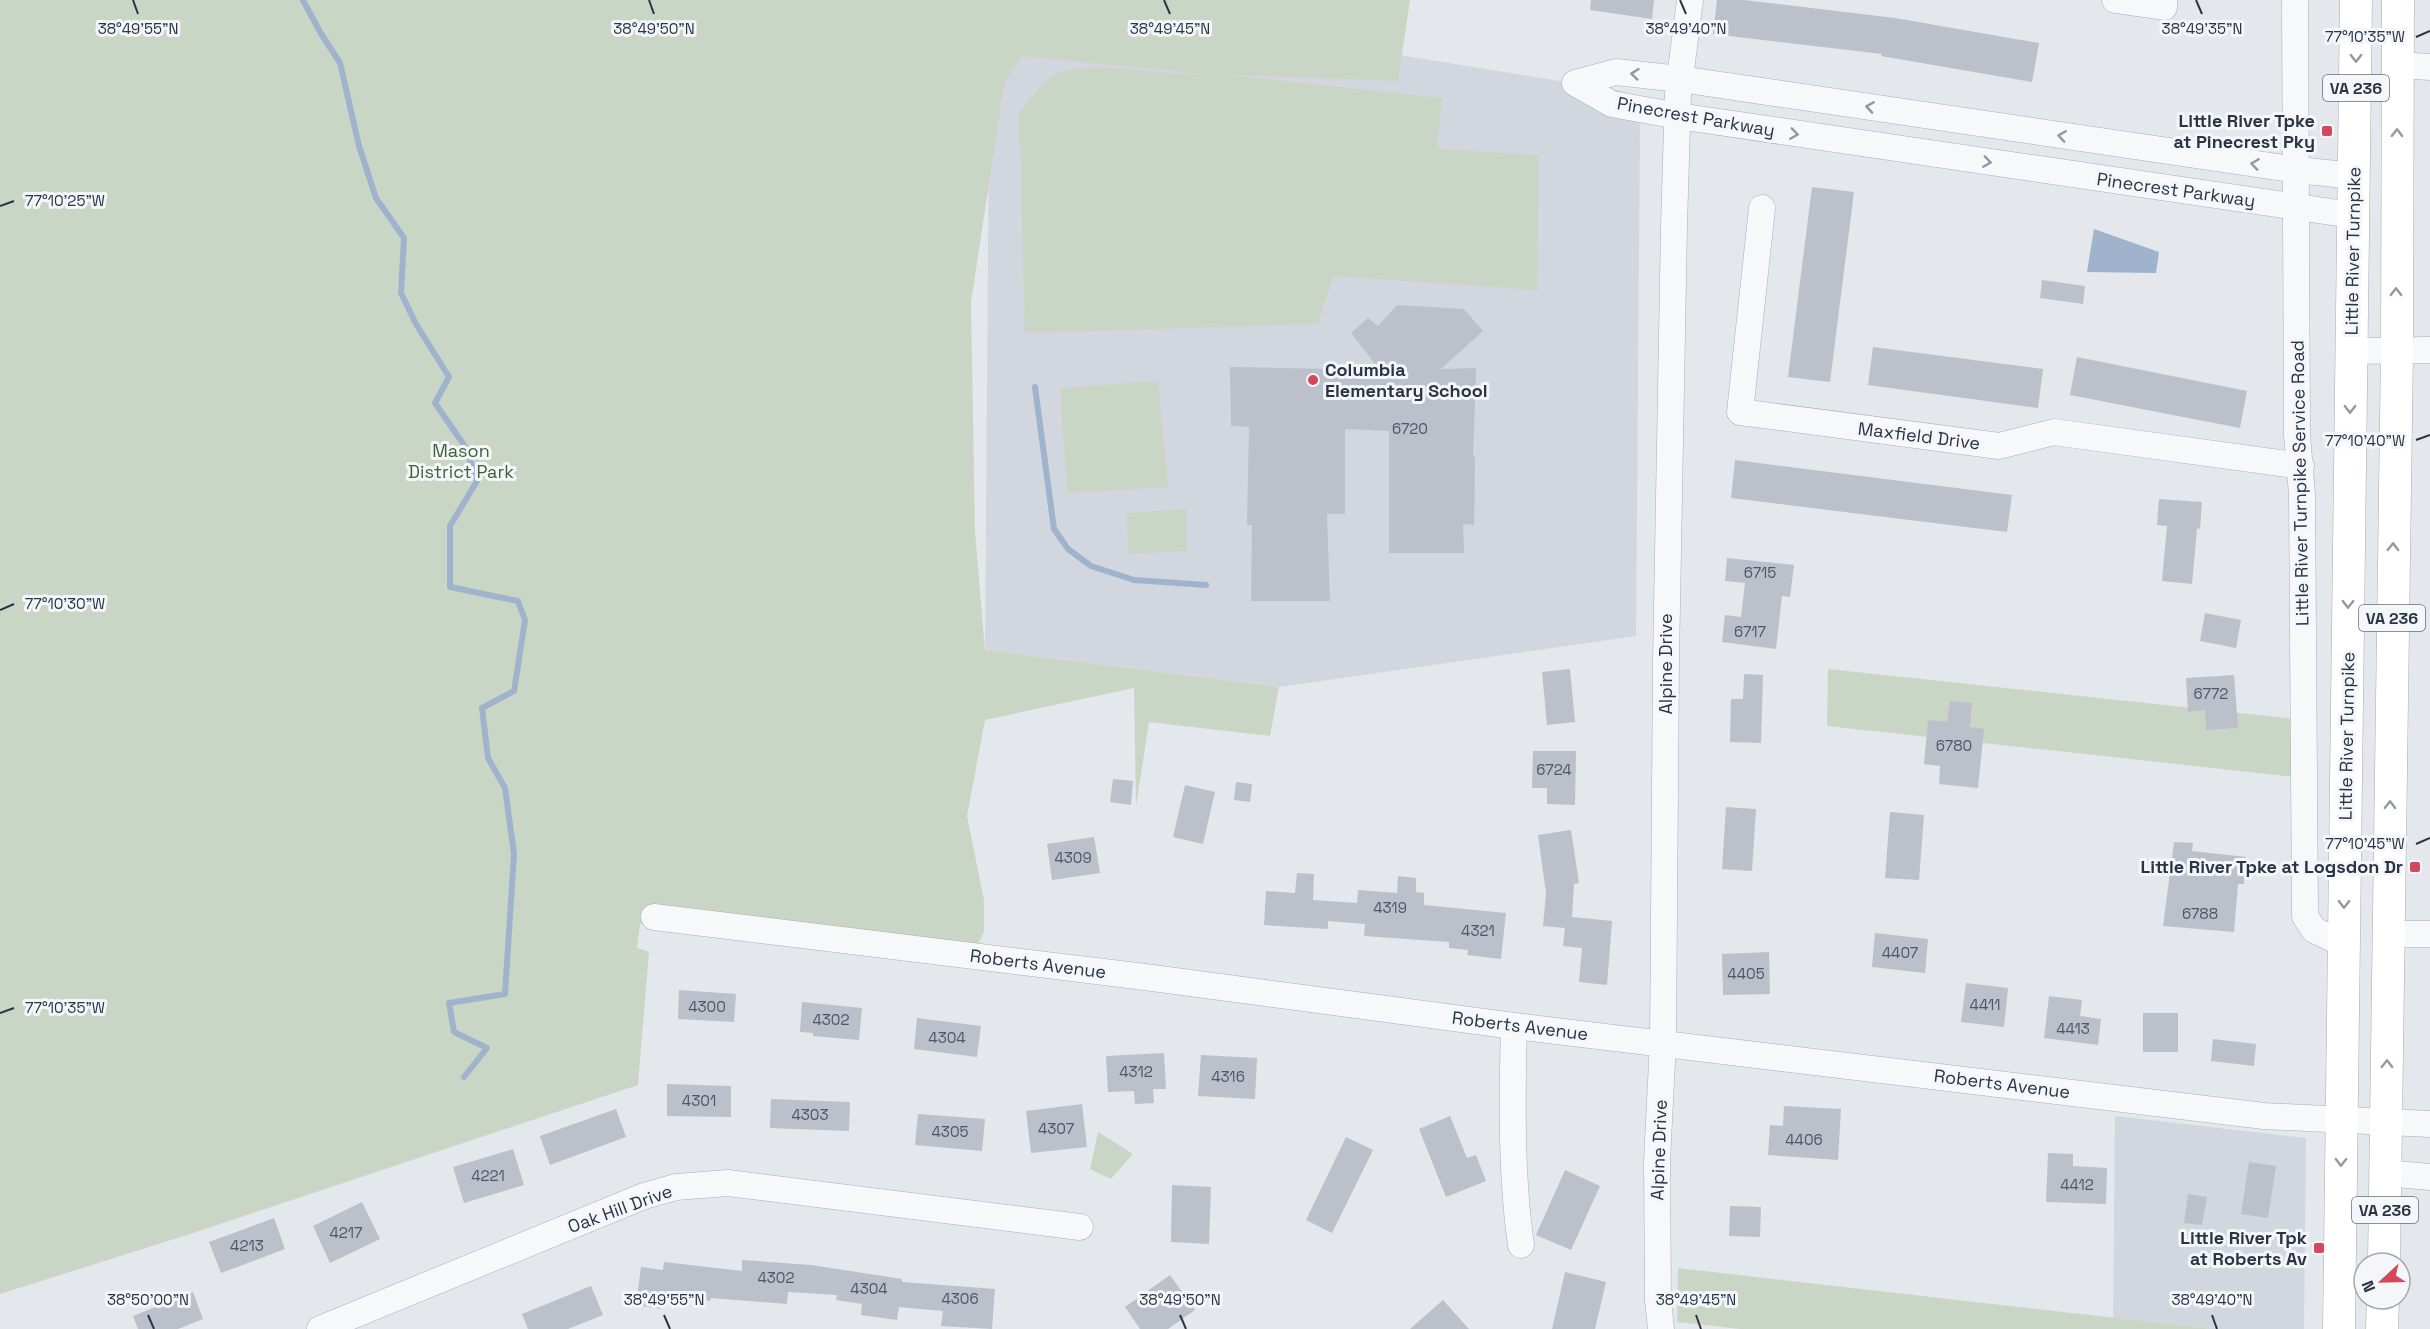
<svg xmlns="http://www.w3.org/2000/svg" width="2430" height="1329" viewBox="0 0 2430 1329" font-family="'Space Grotesk',sans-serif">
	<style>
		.built { fill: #d2d6de }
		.green { fill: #c9d6c5 }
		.water { fill: #9fb4cc }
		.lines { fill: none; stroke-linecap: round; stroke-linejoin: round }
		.stream { stroke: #9fb4cc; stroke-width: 6 }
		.building { fill: #bbc0ca }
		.minor-casing { stroke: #a9aeb7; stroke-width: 27 }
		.major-casing { stroke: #a3abb8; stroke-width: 33 }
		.minor { stroke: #f7f8fa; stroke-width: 26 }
		.major { stroke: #fff; stroke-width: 32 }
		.oneway { stroke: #959aa2 }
		.oneway2 { stroke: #9196a0 }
		.ticks { fill: none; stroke: #2b3445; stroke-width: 2 }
		.poi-dot { fill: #d1495b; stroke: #f4f6f9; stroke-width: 2 }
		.labels { text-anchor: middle; stroke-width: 6; stroke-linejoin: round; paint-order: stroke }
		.number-label { font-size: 15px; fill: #4f5766 }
		.shield { fill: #f4f6f9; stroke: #676e7b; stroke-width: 1.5 }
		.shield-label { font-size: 16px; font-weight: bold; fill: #2b3445 }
		.street-label { font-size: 18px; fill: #2b3445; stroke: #f4f6f9 }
		.poi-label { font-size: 18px; font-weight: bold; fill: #2b3445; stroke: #f4f6f9; text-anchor: end }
		.park-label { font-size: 18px; fill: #3f6138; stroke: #f4f6f9 }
		.ticks-label { font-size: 15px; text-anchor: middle; fill: #2b3445; stroke: #f4f6f9; stroke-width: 6; stroke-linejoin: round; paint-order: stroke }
	</style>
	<rect width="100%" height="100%" fill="#e4e7ec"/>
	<path class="built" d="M990,0H1059L1622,91L1620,109L1637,117L1640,124L1636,636L1279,687L985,650Z
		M2115,1116L2306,1138L2304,1329H2212L2113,1318Z"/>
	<path class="green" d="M0,0H1410L1398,81L1227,75L1442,98L1437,149L1539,155L1537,290L1333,276L1318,324L1025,333L1019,112C1028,102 1041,84 1051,77C1085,56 1162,77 1204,74L1021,56L1004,85L971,302L975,532L985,650L1279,687L1270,736L1149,722L1136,806L1134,688L985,720L967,816L984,900V932L973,954L654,917L640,924L637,948L649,952L638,1085L190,1234L0,1294Z
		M1158,381L1168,487L1067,493L1060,388Z
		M1187,509V551L1128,554L1127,513Z
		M1828,669L2305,720V778L1827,726Z
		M1098,1132L1133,1154L1111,1179L1090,1169Z
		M1678,1268L2212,1329H1740L1677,1322Z"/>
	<path class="water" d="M2094,229L2159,252L2156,273L2087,272Z"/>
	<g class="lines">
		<path class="stream" d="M303,0L320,32L340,63L359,146L376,198L404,238L401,293L416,324L449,377L435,403L466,448L477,481L450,526V587L518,601L525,620L514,691L482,708L488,758L505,788L514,854L505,994L449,1003L454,1032L487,1048L464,1077
			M1035,387L1054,529L1068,549L1091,566L1134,580L1206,585"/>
	</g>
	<path class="building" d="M1591,0H1654L1652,19L1590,10Z
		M1717,0H1744L1895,18L2039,43L2032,82L1881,56L1882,54L1713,34Z
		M1812,187L1854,192L1830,382L1788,377Z
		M2042,280L2085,286L2083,304L2040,298Z
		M1397,305L1464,309L1483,331L1441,369L1476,368L1473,457H1475L1474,525L1463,524L1464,553H1389V431L1345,429V514H1327L1330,601H1251L1252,525H1247L1249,427L1231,426L1230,367L1380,370L1351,333L1368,318L1378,326Z
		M1873,347L2043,369L2038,408L1868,385Z
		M2077,357L2247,391L2240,428L2070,395Z
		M1735,460L2012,495L2007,532L1731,498Z
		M2159,499L2202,502L2200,529L2197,528L2192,584L2162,581L2167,526L2157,525Z
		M1727,558L1794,565L1790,597L1782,596L1776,649L1722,642L1725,615L1741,617L1745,583L1725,581Z
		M2205,613L2241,620L2236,648L2200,641Z
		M1570,669L1575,722L1547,725L1542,672Z
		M1744,674L1763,675L1761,743L1730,742L1731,699H1743Z
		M2234,675L2238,728L2206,730L2205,710L2188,712L2186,678Z
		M1950,701L1972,703L1970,727L1984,729L1978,788L1939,784L1940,766L1924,764L1928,720L1947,722Z
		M1533,751H1576L1575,805L1547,804V788H1532Z
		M1113,779L1133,781L1131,805L1110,802Z
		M1236,782L1252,784L1250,802L1234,800Z
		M1185,785L1215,792L1203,844L1173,837Z
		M1726,807L1756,809L1752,871L1722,869Z
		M1890,812L1924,815L1919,880L1885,878Z
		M1571,830L1579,883L1574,884L1572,917L1612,921L1607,985L1579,982L1582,948L1563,946L1565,928L1543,926L1546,893L1538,835Z
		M1094,837L1100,873L1052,880L1047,844Z
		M2174,842L2193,843L2192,851L2246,857L2244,884H2238L2234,932L2163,926Z
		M1297,873L1314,874L1313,900L1357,903L1358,890L1397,893L1398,876L1416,878V892L1424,893V905L1506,913L1501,959L1467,955L1468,950L1449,948V942L1364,936L1365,924L1328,921V929L1264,925L1266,891L1295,893Z
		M1875,933L1928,939L1925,973L1872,967Z
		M1769,952L1770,994L1723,995L1722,954Z
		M1966,983L2008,988L2004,1027L1961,1022Z
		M679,990L736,994L734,1022L678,1019Z
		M2049,996L2082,1000L2080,1016L2101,1019L2098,1045L2044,1038Z
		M802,1002L862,1008L859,1040L813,1036V1033L800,1032Z
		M2143,1013H2178V1052H2143Z
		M917,1018L981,1026L977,1057L914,1049Z
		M2213,1039L2256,1044L2254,1066L2211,1061Z
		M1164,1053L1166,1089H1153L1154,1103L1135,1104L1134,1091L1108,1092L1106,1056Z
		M1201,1055L1257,1058L1255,1099L1198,1096Z
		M667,1084L731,1086V1117L667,1116Z
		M771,1099L850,1102L849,1131L770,1128Z
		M1082,1104L1087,1147L1031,1153L1026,1111Z
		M1784,1106L1841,1109L1838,1160L1768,1155L1770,1125L1783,1126Z
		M616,1109L626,1137L550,1165L540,1136Z
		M918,1114L985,1119L982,1151L915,1145Z
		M1450,1116L1467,1158L1476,1155L1486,1181L1446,1197L1419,1129Z
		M1346,1137L1373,1150L1332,1233L1306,1220Z
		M513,1149L524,1185L464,1203L453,1167Z
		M2048,1153L2073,1154V1166L2107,1168L2106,1204L2046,1202Z
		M2249,1162L2276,1166L2268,1218L2241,1214Z
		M1565,1170L1600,1186L1571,1250L1536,1235Z
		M1172,1185L1211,1187L1209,1244L1171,1242Z
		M2188,1194L2207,1197L2202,1225L2184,1223Z
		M362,1202L380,1239L330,1263L313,1226Z
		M1730,1206L1761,1207L1760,1237L1729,1236Z
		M274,1218L285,1249L221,1273L209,1242Z
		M742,1260L811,1265L902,1279V1282L995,1289L992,1329L941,1326L943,1311L899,1307L897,1320L861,1315L862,1304L836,1300L837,1295L788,1292L787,1304L711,1298L710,1301L662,1295L661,1309L636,1305L641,1267L663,1270L664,1262L742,1271Z
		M1565,1272L1606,1282L1595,1329H1552Z
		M1170,1275L1195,1310L1168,1329H1140L1125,1307Z
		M591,1286L603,1315L568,1329H528L522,1314Z
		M193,1292L203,1319L178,1329H138L133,1316Z
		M1443,1300L1469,1329H1410Z"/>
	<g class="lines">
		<g class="minor-casing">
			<path id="minor" d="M2115,0L2164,7V0
				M2295,0L2297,435L2302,494L2305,916L2314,930L2344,944
				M2398,65L2430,67
				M1575,83L1612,104L1678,116L2352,215
				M1575,83L1616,72L1680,79L2297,170L2355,176
				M1762,208L1740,412L1999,446L2054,432L2301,466
				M2351,351L2430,350
				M654,917L1145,977L1514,1026L2264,1116L2430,1124
				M2388,934H2430
				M1514,1026C1512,1096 1511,1176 1521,1245
				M2385,1173L2430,1177
				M320,1329L644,1196L676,1187L728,1183L1080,1227
				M1661,1329L1658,1300L1657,1161L1663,1042L1666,661L1674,226L1678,93L1690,0"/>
		</g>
		<g class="major-casing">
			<path id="major" d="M2384,1263L2397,350L2398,0
				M2339,1329L2356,0
				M2382,1329L2383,1299"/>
		</g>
		<use href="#minor" class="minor"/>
		<use href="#major" class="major"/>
	</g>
	<defs><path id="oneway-chevron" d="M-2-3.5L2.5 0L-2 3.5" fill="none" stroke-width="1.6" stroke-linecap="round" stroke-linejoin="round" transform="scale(1.5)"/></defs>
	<g class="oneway">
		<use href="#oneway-chevron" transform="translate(2356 58) rotate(90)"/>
		<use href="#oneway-chevron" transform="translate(2397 133) rotate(-89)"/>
		<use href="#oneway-chevron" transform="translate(2396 292) rotate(-90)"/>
		<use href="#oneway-chevron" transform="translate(2350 409) rotate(90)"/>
		<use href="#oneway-chevron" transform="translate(2393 547) rotate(-89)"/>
		<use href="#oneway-chevron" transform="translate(2348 604) rotate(91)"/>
		<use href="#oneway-chevron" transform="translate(2390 805) rotate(-89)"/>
		<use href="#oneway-chevron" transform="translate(2344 904) rotate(91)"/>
		<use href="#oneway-chevron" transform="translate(2387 1064) rotate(-89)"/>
		<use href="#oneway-chevron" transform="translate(2341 1162) rotate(91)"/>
	</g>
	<g class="oneway2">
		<use href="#oneway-chevron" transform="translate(1635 74) rotate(-174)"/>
		<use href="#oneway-chevron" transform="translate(1870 107) rotate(-171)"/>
		<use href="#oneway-chevron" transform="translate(1794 134) rotate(8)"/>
		<use href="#oneway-chevron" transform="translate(2062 136) rotate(-172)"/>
		<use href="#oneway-chevron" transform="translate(1987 162) rotate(8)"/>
		<use href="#oneway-chevron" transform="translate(2255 164) rotate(-172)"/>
	</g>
	<path class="ticks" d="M133,0L138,14M649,0L654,14M1164,0L1170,14M1680,0L1686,14M2196,0L2202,14M2416,37L2430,31M0,206L14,201M2416,440L2430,435M0,610L14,604M2416,844L2430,838M0,1013L14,1008M148,1315L154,1329M664,1315L670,1329M1180,1315L1186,1329M1696,1315L1701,1329M2212,1315L2217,1329"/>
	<g class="poi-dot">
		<rect x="2321" y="125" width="12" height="12" rx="3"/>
		<circle cx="1313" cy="380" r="6"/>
		<rect x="2409" y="861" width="12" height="12" rx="3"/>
		<rect x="2313" y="1242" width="12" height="12" rx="3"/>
	</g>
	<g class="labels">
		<g class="number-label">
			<text x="1410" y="434">6720</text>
			<text x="1760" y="578">6715</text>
			<text x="1750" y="637">6717</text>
			<text x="2211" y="699">6772</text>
			<text x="1954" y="751">6780</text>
			<text x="1554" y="775">6724</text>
			<text x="1073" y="863">4309</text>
			<text x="1390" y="913">4319</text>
			<text x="2200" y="919">6788</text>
			<text x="1478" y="936">4321</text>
			<text x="1900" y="958">4407</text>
			<text x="1746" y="979">4405</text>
			<text x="1985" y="1010">4411</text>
			<text x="707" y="1012">4300</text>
			<text x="831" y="1025">4302</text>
			<text x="2073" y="1034">4413</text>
			<text x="947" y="1043">4304</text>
			<text x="1136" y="1077">4312</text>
			<text x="1228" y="1082">4316</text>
			<text x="699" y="1106">4301</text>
			<text x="810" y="1120">4303</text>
			<text x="1056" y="1134">4307</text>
			<text x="950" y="1137">4305</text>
			<text x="1804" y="1145">4406</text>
			<text x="488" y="1181">4221</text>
			<text x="2077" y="1190">4412</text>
			<text x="346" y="1238">4217</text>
			<text x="247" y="1251">4213</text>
			<text x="776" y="1283">4302</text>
			<text x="869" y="1294">4304</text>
			<text x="960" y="1304">4306</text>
		</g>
		<g class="shield">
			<rect x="2323" y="75" width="66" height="26" rx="4.5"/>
			<rect x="2359" y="605" width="66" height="26" rx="4.5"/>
			<rect x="2352" y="1197" width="66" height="26" rx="4.5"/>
		</g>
		<g class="shield-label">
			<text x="2356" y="94">VA 236</text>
			<text x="2392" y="624">VA 236</text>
			<text x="2385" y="1216">VA 236</text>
		</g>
		<g class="street-label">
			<text transform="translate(1696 117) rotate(10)" y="6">Pinecrest Parkway</text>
			<text transform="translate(2176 190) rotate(8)" y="6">Pinecrest Parkway</text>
			<text transform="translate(2353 251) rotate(-89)" y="6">Little River Turnpike</text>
			<text transform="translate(1919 436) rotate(7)" y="6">Maxfield Drive</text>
			<text transform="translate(2300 483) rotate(-91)" y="6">Little River Turnpike Service Road</text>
			<text transform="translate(1666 664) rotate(-90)" y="6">Alpine Drive</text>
			<text transform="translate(2347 736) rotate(-89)" y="6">Little River Turnpike</text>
			<text transform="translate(1038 964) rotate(7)" y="6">Roberts Avenue</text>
			<text transform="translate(1520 1026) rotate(7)" y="6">Roberts Avenue</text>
			<text transform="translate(2002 1084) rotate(7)" y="6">Roberts Avenue</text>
			<text transform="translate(1659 1150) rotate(-88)" y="6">Alpine Drive</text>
			<text transform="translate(620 1209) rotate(-20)" y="6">Oak Hill Drive</text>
		</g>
		<g class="poi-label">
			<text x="2315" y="127">Little River Tpke<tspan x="2315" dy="21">at Pinecrest Pky</tspan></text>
			<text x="1325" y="376" text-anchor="start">Columbia<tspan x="1325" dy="21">Elementary School</tspan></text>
			<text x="2403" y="873">Little River Tpke at Logsdon Dr</text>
			<text x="2307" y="1244">Little River Tpk<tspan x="2307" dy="21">at Roberts Av</tspan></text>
		</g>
		<g class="park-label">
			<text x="461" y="457">Mason<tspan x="461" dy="21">District Park</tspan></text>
		</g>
	</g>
	<g class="ticks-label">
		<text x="138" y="34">38°49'55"N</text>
		<text x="654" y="34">38°49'50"N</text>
		<text x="1170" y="34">38°49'45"N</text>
		<text x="1686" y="34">38°49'40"N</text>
		<text x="2202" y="34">38°49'35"N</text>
		<text x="2365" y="42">77°10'35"W</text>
		<text x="65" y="206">77°10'25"W</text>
		<text x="2365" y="446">77°10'40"W</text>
		<text x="65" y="609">77°10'30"W</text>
		<text x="2365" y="849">77°10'45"W</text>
		<text x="65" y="1013">77°10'35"W</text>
		<text x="148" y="1305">38°50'00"N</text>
		<text x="664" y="1305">38°49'55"N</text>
		<text x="1180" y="1305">38°49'50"N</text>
		<text x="1696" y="1305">38°49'45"N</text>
		<text x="2212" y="1305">38°49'40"N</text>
	</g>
	<g transform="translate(2382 1281) rotate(248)"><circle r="28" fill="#f4f6f9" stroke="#a4a8b1" stroke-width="1.5"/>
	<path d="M0-4.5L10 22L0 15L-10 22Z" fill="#d1495b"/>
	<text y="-9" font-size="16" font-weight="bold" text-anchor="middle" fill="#2b3445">N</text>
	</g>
</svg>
